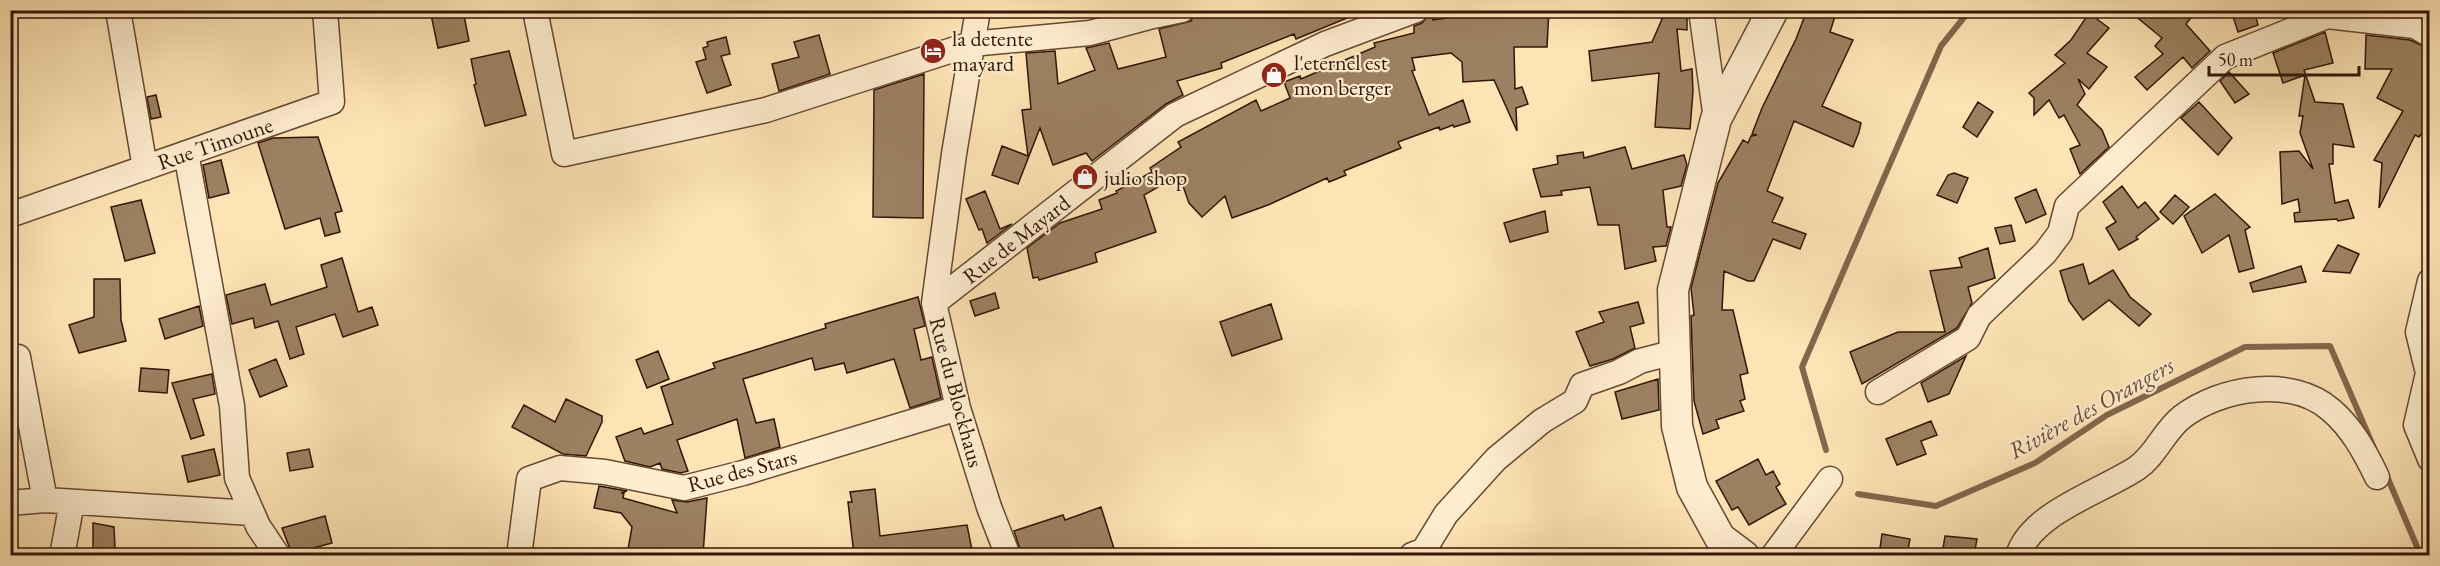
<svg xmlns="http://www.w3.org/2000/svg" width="2440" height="566" viewBox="0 0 2440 566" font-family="'EB Garamond',serif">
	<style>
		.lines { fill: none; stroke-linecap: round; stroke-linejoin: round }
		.stream { stroke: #83674c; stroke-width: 6 }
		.building { fill: #9d8162; stroke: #331508; stroke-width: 1.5 }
		.minor-casing { stroke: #664933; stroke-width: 27 }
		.tertiary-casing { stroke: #664933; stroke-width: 33 }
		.minor { stroke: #feedcf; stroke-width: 24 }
		.tertiary { stroke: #feedcf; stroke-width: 30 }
		.labels { text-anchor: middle; stroke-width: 4.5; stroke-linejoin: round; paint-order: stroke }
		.poi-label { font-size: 22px; fill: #331508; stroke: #feedcf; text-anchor: start }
		.street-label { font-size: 22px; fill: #331508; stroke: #feedcf }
		.water-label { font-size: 24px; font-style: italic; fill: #694c36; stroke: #feedcf }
	</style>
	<rect width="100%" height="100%" fill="#fee4b5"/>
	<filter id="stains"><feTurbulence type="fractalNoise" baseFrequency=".00333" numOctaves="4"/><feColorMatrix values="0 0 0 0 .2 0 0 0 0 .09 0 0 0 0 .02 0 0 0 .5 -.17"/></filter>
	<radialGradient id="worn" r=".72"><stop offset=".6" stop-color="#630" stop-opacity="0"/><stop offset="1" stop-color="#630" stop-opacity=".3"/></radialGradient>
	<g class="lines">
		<path class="stream" d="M1826,450L1802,367L1941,46L1970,10
			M2386,474L2421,556
			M1858,494L1936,506L2035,463L2107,415L2245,347L2330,346L2374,448"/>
	</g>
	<path class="building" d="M430,10H463L469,41L438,48Z
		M1196,10L1364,11L1296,39L1294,34L1221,63L1222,68L1177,81L1183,95L1166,104L1092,161L1086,153L1053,165L1040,128L1018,184L992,175L1002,146L1028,156L1022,110L1031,109L1026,53L1055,51L1058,84L1095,70L1086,48L1109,43L1118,69L1166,57L1159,29L1191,21Z
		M1491,10H1549L1547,47H1514L1515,89L1522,87L1528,104L1516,108L1517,131L1494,80L1463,82L1462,62L1451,53L1412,58L1415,70L1412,71L1429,115L1463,100L1470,122L1454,127L1453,125L1440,130L1439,127L1398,142L1401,148L1344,171L1346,175L1329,182L1327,178L1268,205L1232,218L1225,196L1202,217L1189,203L1179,175L1144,195L1156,232L1095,253L1097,262L1039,280L1038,277L1033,278L1027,248L1060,223L1102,209L1099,200L1117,193L1116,191L1152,172L1150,168L1181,147L1178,142L1256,100L1261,111L1290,98L1284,82L1300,76L1301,79L1375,47L1374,43L1414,33V26L1422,23L1428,16H1433V20L1491,12Z
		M1666,10H1687V30L1677,29L1681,71L1692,69L1693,91L1690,129L1655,127L1659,73L1592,81L1589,51L1652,42Z
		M1807,10H1837L1830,32L1853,40L1822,106L1861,123L1859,132L1853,147L1794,121L1767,191L1783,198L1772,222L1806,234L1800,249L1773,239L1754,281H1748L1724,271L1722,310H1733L1748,373L1740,375L1745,399L1740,401L1744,411L1716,420L1719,428L1703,434L1694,401L1691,316L1694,315L1691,288L1718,183L1743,140L1748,143L1751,136L1757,135L1752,134L1762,108L1796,39Z
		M2128,10H2197L2186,24L2210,51L2192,68L2183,57L2147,90L2135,77L2163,54L2155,46L2162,38Z
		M2231,10H2254L2258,25L2238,32Z
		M2089,13L2109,28L2087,53L2107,67L2089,89L2078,79L2085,94L2077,105L2102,130L2109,147L2080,174L2070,149L2080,145L2064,115L2059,118L2049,100L2034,115V98L2029,93L2065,63L2055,55L2071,40Z
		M2325,32L2333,63L2304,70L2315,102L2343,104L2354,147L2333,144V164H2329L2335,203L2348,200L2354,218L2338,221L2337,219L2295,222L2294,213L2300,212L2298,199L2282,204L2280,152L2299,151L2313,169L2300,133L2303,116H2299L2305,75L2283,83L2273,53Z
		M819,35L830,74L779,91L772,64L799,57L794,42Z
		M2366,35L2410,40L2430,49V138L2422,133L2419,137L2415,135L2379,208L2382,163L2374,160L2403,111L2377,98L2392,69H2365Z
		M726,37L730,54L721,56L731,85L707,93L696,62L706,59L703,48L708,46L707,42Z
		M509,51L526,115L485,126L474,85L476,84L471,59Z
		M2229,72L2249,94L2235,103L2220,81Z
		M924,74L923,218L873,217L874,90Z
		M156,95L161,117L151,119L147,97Z
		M1978,102L1993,112L1977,137L1963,127Z
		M2199,102L2232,138L2218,155L2181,118Z
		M318,137L342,211L335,213L340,232L325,236L320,218L285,229L258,143L273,138Z
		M1625,147L1632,169L1684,155L1687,165L1681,186L1663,190L1667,227H1671L1666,246L1653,247L1656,261L1625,269L1619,225H1598L1590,187L1561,191L1562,195L1541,197L1533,169L1558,164L1557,156L1583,152L1584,158Z
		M221,160L229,193L209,198L203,165Z
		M1954,173L1968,178L1957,203L1937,195L1948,175Z
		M2122,186L2138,208L2145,202L2159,219L2136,237L2138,239L2119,250L2106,228L2116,222L2103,202Z
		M2036,189L2046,214L2026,223L2015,198Z
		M985,191L1000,229L1012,224L987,243L982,229L979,230L966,199Z
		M2215,194L2250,227L2245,230L2254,268L2239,272L2229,235L2202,253L2184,216Z
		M2175,195L2189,207L2173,224L2160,212Z
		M141,200L155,253L125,261L111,207Z
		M1545,211L1548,232L1510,242L1504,223Z
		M2011,225L2015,241L2000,244L1995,228Z
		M2338,245L2359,254L2350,273L2323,271Z
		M1988,248L1995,278L1968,287L1972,303L1957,328L1862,384L1850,352L1898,332H1945L1930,271L1962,267L1959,258Z
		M342,258L358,312L372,307L378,325L343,337L335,314L296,327L304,354L290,359L278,321L255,328L253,318L232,324L226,295L265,284L271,305L327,287L321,265Z
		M2083,264L2089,284L2113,270L2130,297L2151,314L2139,326L2109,300L2083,320L2069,301L2060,271Z
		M2301,266L2306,282L2253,292L2250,283Z
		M94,279H120L121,320L126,341L79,353L69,325L94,317Z
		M995,293L999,308L975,316L970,301Z
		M918,297L925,326L914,329L921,360L932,357L941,398L910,408L894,359L847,373L844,363L815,370L812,358L743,379L756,423L774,419L780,447L745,458L737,419L677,440L688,471L681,473L662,469L660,463L650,467L625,461L616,437L641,428L644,434L673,424L661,387L715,368L713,363L826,328L825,324Z
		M1638,302L1644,323L1630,327L1635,348L1613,359L1590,366L1576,332L1604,322L1599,312Z
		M1271,304L1282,339L1232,356L1220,322Z
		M199,306L203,326L165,339L159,319Z
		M658,351L669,379L647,388L636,360Z
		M1966,356L1949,394L1928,402L1921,383Z
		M276,359L287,386L260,397L249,370Z
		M141,368L169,370L167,393L139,391Z
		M212,374L215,394L193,399L204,435L191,439L172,383Z
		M1658,379L1659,410L1622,419L1615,392Z
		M566,399L602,416V422L586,456L563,454L512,427L524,405L555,422Z
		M1931,421L1937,435L1921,441L1926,454L1897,465L1886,439Z
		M214,449L220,475L188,482L182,456Z
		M309,449L313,467L290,471L287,453Z
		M1758,459L1766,475L1773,471L1780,484L1776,487L1786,504L1749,525L1738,507L1732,510L1716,481Z
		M599,486L627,491L621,493H624L623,498L677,513L672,500L687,502L707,498L703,555H627L632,527L621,513L594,508Z
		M875,489L880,536L967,525L973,555H854L848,502H852L850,492Z
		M1101,507L1116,555H1095L1094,550L1080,555L1079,549L1060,555H1022L1014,531L1063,515L1065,520Z
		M325,516L332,543L292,554L282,528Z
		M93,523L114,527L115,548L93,550Z
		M1882,534L1910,539L1907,555H1879Z
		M1945,536L1977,539L1974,555H1942Z"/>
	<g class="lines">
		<g class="minor-casing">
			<path id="minor" d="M118,10L145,168
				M535,10L564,154L766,110L971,44L1090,33L1153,16L1182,10
				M978,10L954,154L934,303L958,408L989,507L1008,556
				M1701,10L1716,119
				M186,153L232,406L237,478L258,526L278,556
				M10,215L332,102L325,10
				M2430,281L2418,332L2428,373L2416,425L2430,459
				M934,303L1175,115L1325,44L1416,10
				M18,357L45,500
				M1878,392L1968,338L1979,316L2045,253L2060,233L2067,206L2225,57L2327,16L2415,26L2430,35
				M10,503L45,500L252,513
				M1412,555L1424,550L1446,514L1496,459L1542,421L1575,401L1582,385L1619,372L1640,361L1675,352
				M62,556L72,502
				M519,556L529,479L560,468L605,472L684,488L743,473L958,408
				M1773,556L1830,479
				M2018,556C2030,513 2103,491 2137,468C2156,455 2164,431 2182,417C2221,387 2292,376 2331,410C2352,428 2365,452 2377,477"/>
		</g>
		<g class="tertiary-casing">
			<path id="tertiary" d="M1744,556L1720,538L1692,487L1677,426L1673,290L1716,119L1773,10"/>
		</g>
		<use href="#minor" class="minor"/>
		<use href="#tertiary" class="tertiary"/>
	</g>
	<defs>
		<g id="hotel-disc" transform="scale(1.35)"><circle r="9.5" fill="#8f2418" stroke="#feedcf"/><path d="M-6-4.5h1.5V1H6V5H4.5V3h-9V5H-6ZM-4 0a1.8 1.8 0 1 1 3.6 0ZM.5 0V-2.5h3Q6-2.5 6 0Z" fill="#fff"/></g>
		<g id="shop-disc" transform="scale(1.35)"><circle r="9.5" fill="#8f2418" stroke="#feedcf"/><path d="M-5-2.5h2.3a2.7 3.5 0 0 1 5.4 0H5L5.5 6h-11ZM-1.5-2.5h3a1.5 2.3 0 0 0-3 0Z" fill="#fff"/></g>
	</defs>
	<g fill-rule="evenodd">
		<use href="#hotel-disc" x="933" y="51"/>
		<use href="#shop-disc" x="1274" y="75"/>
		<use href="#shop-disc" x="1085" y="177"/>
	</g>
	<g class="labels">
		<g class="poi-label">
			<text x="952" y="46">la detente<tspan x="952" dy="25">mayard</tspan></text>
			<text x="1294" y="70">l'eternel est<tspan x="1294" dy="25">mon berger</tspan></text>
			<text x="1104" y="185">julio shop</text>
		</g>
		<g class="street-label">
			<text transform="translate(215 143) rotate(-19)" y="8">Rue Timoune</text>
			<text transform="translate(1016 239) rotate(-38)" y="8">Rue de Mayard</text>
			<text transform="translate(957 392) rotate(75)" y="8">Rue du Blockhaus</text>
			<text transform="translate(742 470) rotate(-15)" y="8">Rue des Stars</text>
		</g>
		<g class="water-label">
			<text transform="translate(2091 408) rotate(-29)" y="8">Rivière des Orangers</text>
		</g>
	</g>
	<rect width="2440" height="566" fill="none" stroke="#fee4b5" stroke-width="36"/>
	<rect x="12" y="12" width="2416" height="542" fill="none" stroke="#331508" stroke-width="3"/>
	<rect x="18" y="18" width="2404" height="530" fill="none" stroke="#331508" stroke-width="1.5"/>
	<path d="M2209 66v9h150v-9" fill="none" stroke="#331508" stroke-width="3"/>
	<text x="2218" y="66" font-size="18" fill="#331508" stroke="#feedcf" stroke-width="4.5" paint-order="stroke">50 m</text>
	<rect width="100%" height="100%" filter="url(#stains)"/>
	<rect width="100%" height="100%" fill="url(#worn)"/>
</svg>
